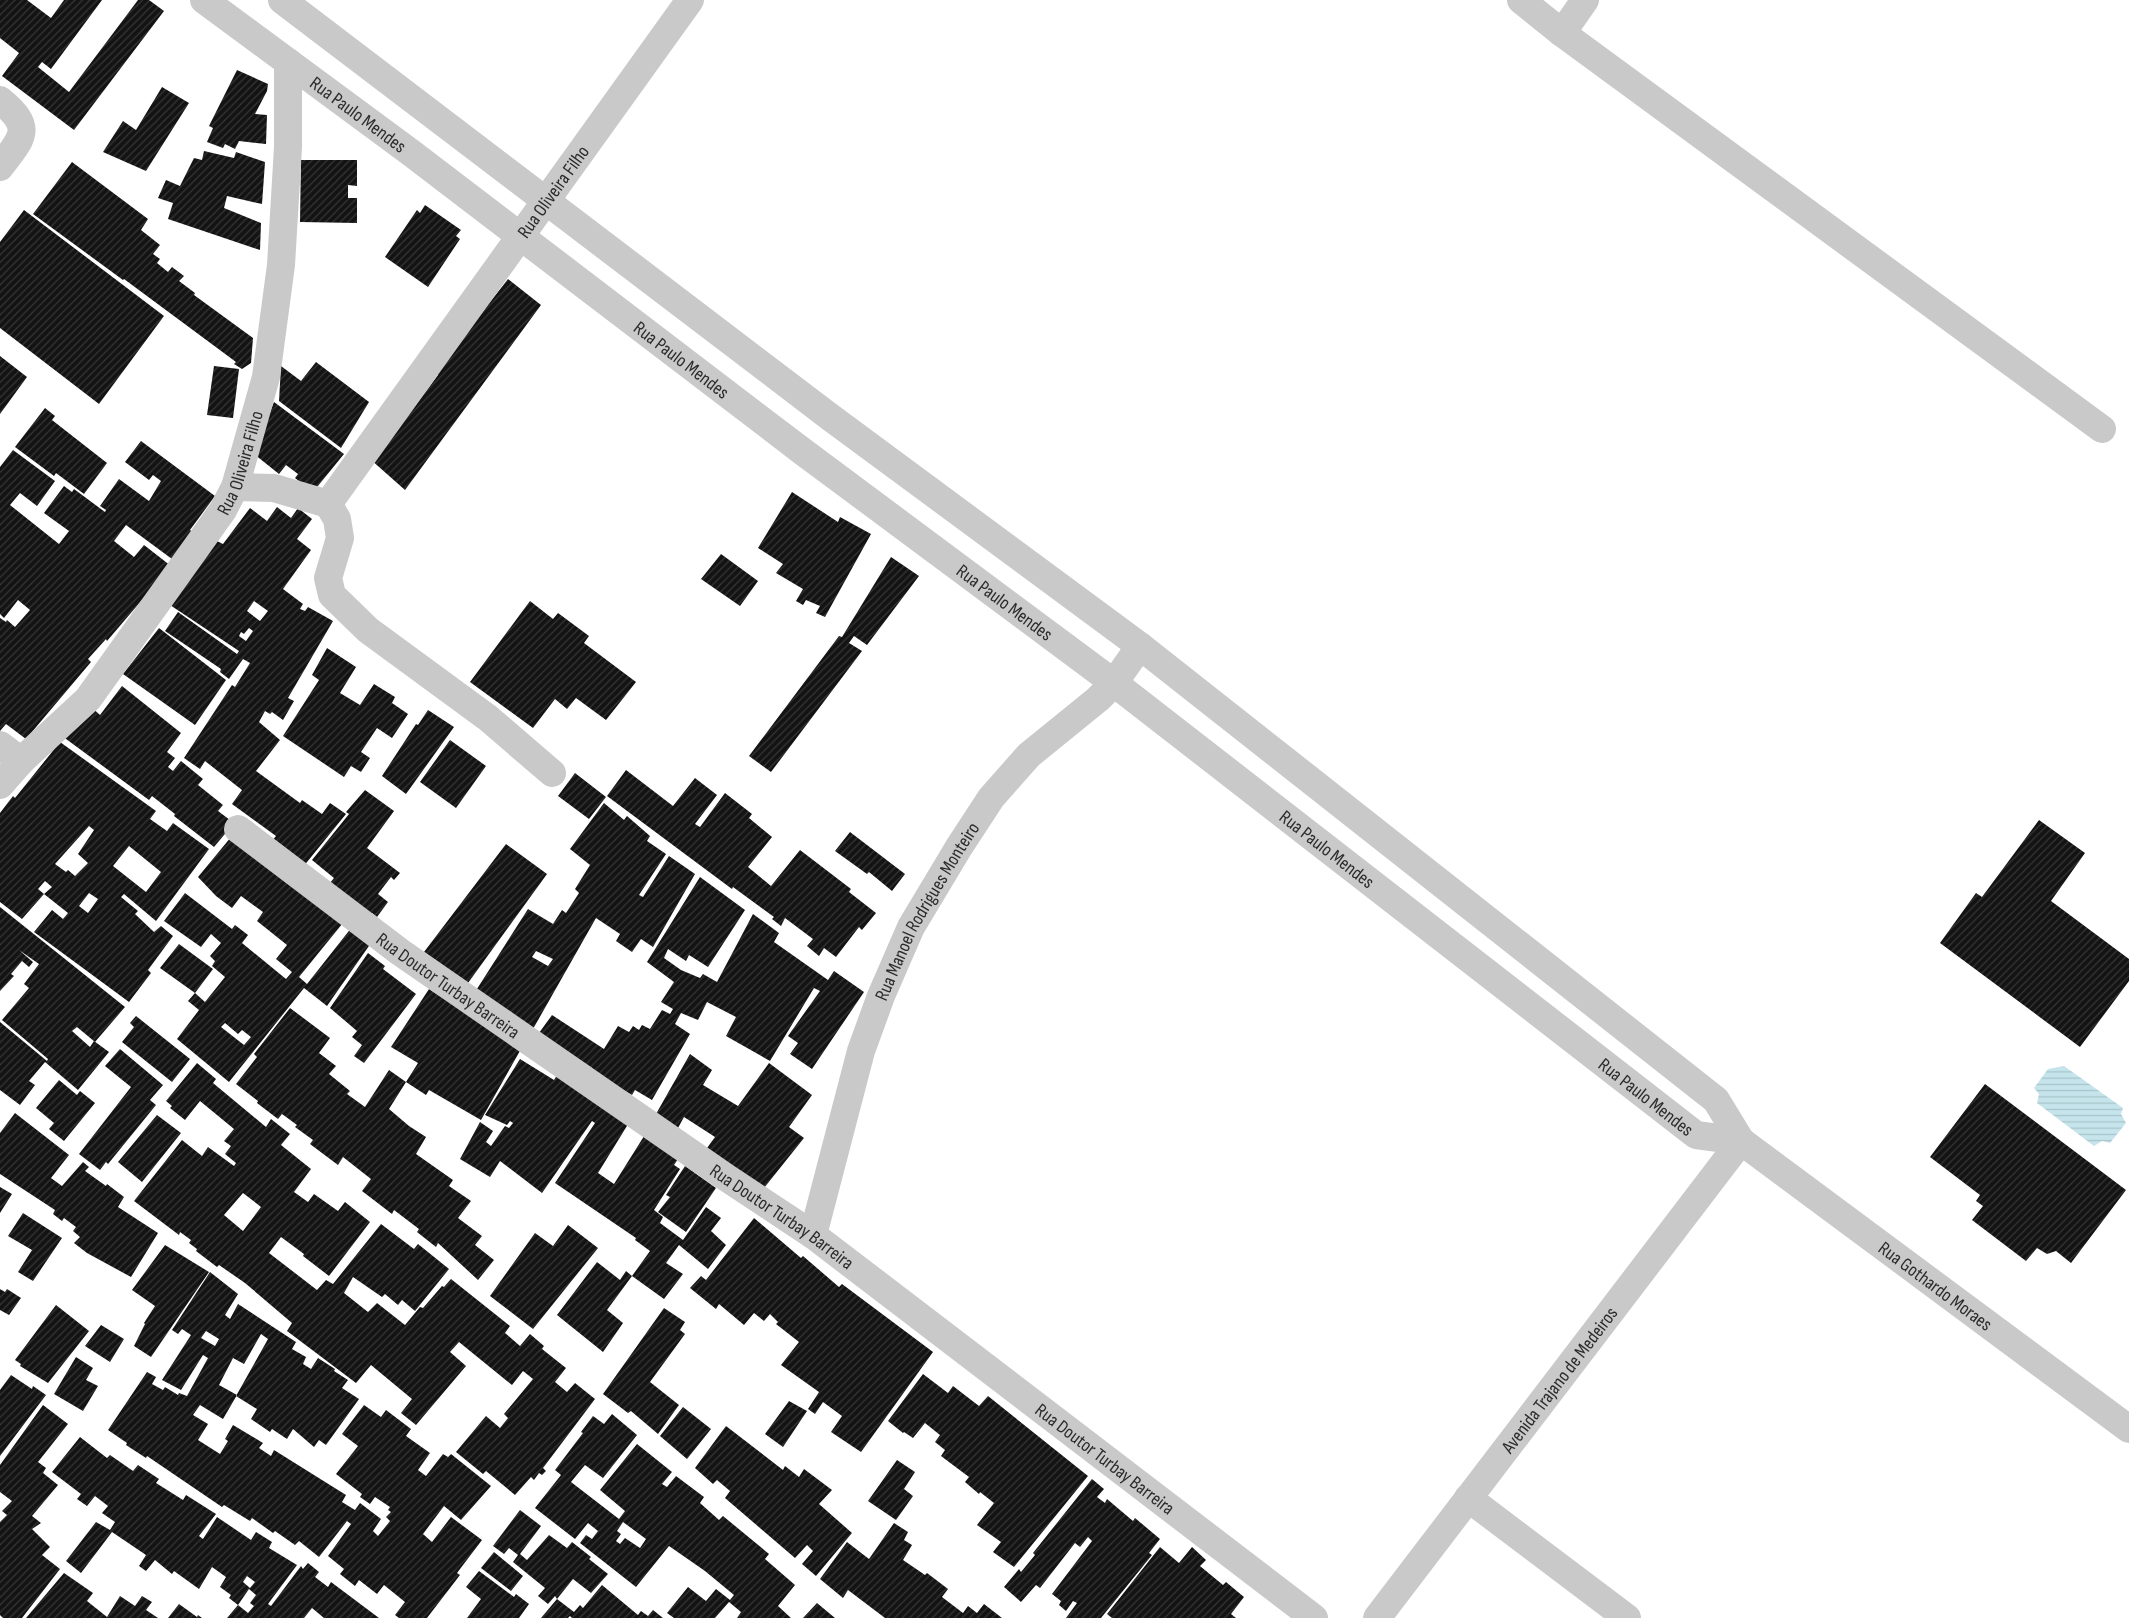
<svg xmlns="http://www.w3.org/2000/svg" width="2129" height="1618" viewBox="0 0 2129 1618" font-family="'Sofia Sans Condensed',sans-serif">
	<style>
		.water { fill: url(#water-rules) }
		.building { fill: url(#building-hatch); fill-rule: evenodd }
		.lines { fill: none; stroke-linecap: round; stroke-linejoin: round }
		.minor { stroke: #c9c9c9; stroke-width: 28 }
		.labels { text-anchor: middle; stroke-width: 5; stroke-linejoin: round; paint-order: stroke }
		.street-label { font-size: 19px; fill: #2c2c2c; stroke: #fff }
	</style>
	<defs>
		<pattern id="water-rules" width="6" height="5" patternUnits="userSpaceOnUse" patternTransform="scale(1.25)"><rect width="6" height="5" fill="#c5e4eb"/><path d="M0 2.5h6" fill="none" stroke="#a9c4ca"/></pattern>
		<pattern id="building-hatch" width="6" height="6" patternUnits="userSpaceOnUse" patternTransform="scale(1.25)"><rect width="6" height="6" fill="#131313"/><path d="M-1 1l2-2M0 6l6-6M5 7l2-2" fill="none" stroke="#363636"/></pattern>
	</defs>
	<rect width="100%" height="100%" fill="#fff"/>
	<path class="water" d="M2064,1066L2123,1108L2121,1114L2126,1123L2110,1143L2102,1141L2094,1146L2037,1103L2039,1094L2034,1088L2048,1069Z"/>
	<path class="building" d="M0,0H27L51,18L64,0H102L51,69L42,62L38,67L69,92L138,0H149L164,11L74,130L2,76L19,53L0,38Z
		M237,70L268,84L267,91L255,114L267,115L266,144L239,141L235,149L225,144L223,148L207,142L213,128L209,126Z
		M162,87L189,103L146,171L103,152L123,121L136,130Z
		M204,151L234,158L236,152L265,162L262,204L227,196L224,208L261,223L260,250L168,219L173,203L158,198L166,180L180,186L194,158L202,160Z
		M301,160H357V186L348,185V198H357V223L300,222Z
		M72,162L148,219L141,230L160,245L153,254L160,259L157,263L168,272L172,267L184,276L179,281L195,293L194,295L253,338L251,363L242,369L234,364L236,362L124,279L123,280L33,214Z
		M425,205L461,230L456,236L460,239L428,287L385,257L417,210L420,213Z
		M24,210L164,316L99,404L0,328V242Z
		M508,279L541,305L405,490L370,459L409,408L412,410L438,375L435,373Z
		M0,356L27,377L0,414Z
		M316,362L369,402L341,448L279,401L281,366L301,381Z
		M214,366L239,369L233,418L207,415Z
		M274,402L344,454L313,492L295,478L298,474L286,465L279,474L254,454Z
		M45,408L55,416L52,420L107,463L84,494L56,473L54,476L15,447Z
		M141,441L215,496L190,530L196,534L176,562L126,525L114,541L134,557L144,545L171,566L107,641L106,639L88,659L91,662L26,739L6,724L0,731V618L6,622L7,620L15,627L30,610L18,600L4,618L0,614V467L13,450L55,481L37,506L20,493L10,505L59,544L69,531L44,513L64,486L72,492L74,489L105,512L106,510L100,506L119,479L149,501L161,481L153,475L149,480L125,462Z
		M792,492L838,522L840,517L871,534L825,617L816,613L820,606L806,600L803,605L796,601L803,589L776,573L783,564L758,548Z
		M277,507L291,518L298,508L312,519L297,539L311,550L283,589L303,604L300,609L305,611L308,607L333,621L288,698L294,701L283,720L272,712L270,714L265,711L259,722L280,740L256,771L300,803L302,800L322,814L330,803L346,814L303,867L272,841L276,836L232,804L242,790L205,761L200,769L184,758L232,685L235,687L250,663L243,659L229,679L220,672L221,669L165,631L178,612L237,654L239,651L170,605L217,541L223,544L250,508L267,521ZM254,601L268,611L260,621L247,611ZM249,628L253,631L246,641L239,636L241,632L244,634Z
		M721,554L758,581L740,606L701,579Z
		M891,557L919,576L867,645L854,636L849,643L862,651L771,772L749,756L839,636L842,637Z
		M530,601L553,619L558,613L589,636L584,643L636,682L606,720L576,698L567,709L555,699L533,728L470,682Z
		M159,628L226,680L195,725L123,674Z
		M327,648L356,667L340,693L360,705L374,684L395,697L392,703L408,714L392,738L377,728L361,752L370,758L361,772L351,766L344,777L283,736L319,680L312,675Z
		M122,686L181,733L167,752L175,758L168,767L173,771L181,761L203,779L198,785L223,805L218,811L234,823L214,847L174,816L175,814L152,796L149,800L62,736L88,704L100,715Z
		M428,710L454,727L406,794L382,776L416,724L418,725Z
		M450,740L486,766L456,808L420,782Z
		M60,742L156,811L150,819L167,831L173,823L209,849L156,921L124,894L121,897L138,911L135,914L154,932L161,926L173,936L148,970L151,973L129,1002L34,932L52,910L63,919L68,913L44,894L52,887L45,881L38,889L44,894L22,919L0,902V813L13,796L15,798ZM89,826L94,830L78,854L88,863L75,876L68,870L66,872L55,864ZM129,846L161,872L146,892L113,866ZM89,893L98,899L88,913L79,906Z
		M626,770L673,806L695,778L717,795L695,824L700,827L725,793L752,814L749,818L772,837L748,867L771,886L800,850L851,889L849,892L876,913L862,930L859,927L836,957L824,948L819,956L807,946L813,939L785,918L781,926L772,919L774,917L733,887L732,889L607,796Z
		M575,773L606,797L589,819L558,796Z
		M365,790L394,811L367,848L400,873L394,880L391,877L378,894L388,902L377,917L372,913L366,919L326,888L334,878L312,860L349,814L346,812Z
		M604,803L624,820L627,816L650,836L647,841L666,854L639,895L643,897L669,856L695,874L653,947L641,939L632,952L616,941L620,934L596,918L533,1029L475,992L528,909L553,924L562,910L566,913L579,893L575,889L590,865L570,849ZM536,951L553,959L548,966L532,957Z
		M2039,820L2085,853L2051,901L2129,959V981L2080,1047L1940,943L1976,893L1982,897Z
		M236,831L347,918L299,977L307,984L352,927L371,943L327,1006L304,988L229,1082L177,1039L199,1010L188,1001L195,993L205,1002L225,977L212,966L215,961L210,956L221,943L211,934L201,947L164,921L185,893L232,929L235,925L248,935L242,943L286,979L292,972L276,959L287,945L257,921L263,912L241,896L232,908L216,896L198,877ZM225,1023L238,1034L242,1030L251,1037L244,1045L221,1027Z
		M850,832L905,874L892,891L869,872L867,874L835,851Z
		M506,844L547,874L468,983L424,952Z
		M700,877L745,910L708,967L689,955L686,961L668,949L664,958L681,970L700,978L703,974L717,982L753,914L779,933L774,942L828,980L834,971L864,992L812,1069L790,1054L798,1043L788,1036L820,991L814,988L770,1061L726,1036L736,1017L707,1002L698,1020L681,1013L675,1024L690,1034L652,1100L635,1090L632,1095L590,1071L592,1068L539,1033L552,1015L604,1049L618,1026L629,1032L633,1026L639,1030L642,1025L650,1029L662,1010L670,1014L673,1009L661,1002L674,982L647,962Z
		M0,907L125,1007L95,1042L77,1027L72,1031L90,1047L94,1041L109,1052L78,1090L45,1062L29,1081L35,1085L20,1105L0,1090V1022L47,1061L48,1059L2,1020L29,988L24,984L39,964L19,950L33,962L29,967L22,961L11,974L14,976L0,991Z
		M179,944L213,969L195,993L160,968Z
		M368,953L385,966L383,969L416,994L364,1063L354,1056L362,1045L352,1037L357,1031L330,1008Z
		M429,989L521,1049L481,1120L429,1090L426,1095L406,1082L418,1063L391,1047Z
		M290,1008L330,1038L319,1053L336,1066L329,1074L350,1091L347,1094L365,1107L389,1070L406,1082L389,1109L409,1126L426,1137L416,1154L453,1180L449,1186L471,1201L458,1218L482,1236L475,1245L494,1260L478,1280L438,1243L436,1247L417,1232L419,1229L394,1210L392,1214L362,1191L371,1179L343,1157L338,1165L310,1144L313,1140L295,1127L297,1125L282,1114L278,1119L257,1103L258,1101L236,1084L257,1057L254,1054Z
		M136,1016L190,1059L172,1082L122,1042L134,1027L130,1023Z
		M120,1049L163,1085L150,1100L156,1105L108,1164L106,1162L100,1170L79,1154L131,1087L105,1066Z
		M690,1054L712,1070L703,1085L738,1106L769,1063L812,1095L789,1127L804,1138L760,1193L707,1148L715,1137L684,1117L678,1128L656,1114Z
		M520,1059L554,1080L559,1072L630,1121L598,1173L614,1184L646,1133L680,1156L674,1165L680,1169L654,1210L663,1217L660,1223L683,1240L706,1207L721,1218L711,1231L726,1245L708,1269L679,1245L666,1263L683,1274L664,1299L632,1276L607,1310L623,1323L603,1352L557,1315L597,1262L620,1280L626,1271L632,1276L650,1251L635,1240L636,1238L555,1183L595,1123L592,1121L542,1193L500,1161L490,1177L460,1159L480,1122L493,1131L486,1142L491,1146L505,1126L509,1128L513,1123L510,1121L507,1125L485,1115Z
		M197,1063L216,1079L213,1083L266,1127L271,1119L290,1134L281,1145L311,1169L294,1192L308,1202L314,1194L338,1211L345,1202L370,1222L329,1276L303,1256L304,1254L281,1237L269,1253L317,1290L326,1280L333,1284L381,1224L414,1249L418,1244L449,1269L415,1311L402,1300L398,1305L385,1294L382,1297L353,1277L344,1293L368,1312L377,1303L405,1325L420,1307L423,1308L442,1286L444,1287L451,1279L510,1326L505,1333L520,1346L530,1334L544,1346L542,1349L566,1368L555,1382L567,1392L575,1383L595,1399L543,1468L546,1471L542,1475L539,1473L534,1480L531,1477L515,1495L486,1471L483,1474L456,1452L486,1416L500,1428L508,1418L504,1414L533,1379L523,1371L512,1385L459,1342L450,1352L466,1366L416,1425L401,1413L412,1399L371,1365L356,1383L287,1331L292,1323L245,1283L219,1265L217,1267L196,1251L197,1249L189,1243L191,1240L180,1232L179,1235L134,1201L182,1140L202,1156L208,1147L234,1166L236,1163L225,1154L231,1146L224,1141L234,1129L200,1101L185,1120L170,1108L172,1106L166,1101ZM243,1193L261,1207L243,1231L224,1215Z
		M59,1080L77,1095L80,1091L95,1103L64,1141L49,1129L54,1123L36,1108Z
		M1985,1084L2126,1190L2071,1263L2056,1251L2047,1254L2037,1248L2026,1261L1972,1220L1983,1206L1976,1201L1980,1195L1930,1157Z
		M15,1113L69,1155L51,1178L62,1186L83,1162L89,1167L85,1171L106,1186L107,1184L124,1197L118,1207L158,1233L131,1277L87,1253L74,1243L80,1237L73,1231L76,1227L64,1218L62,1221L53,1214L55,1210L0,1174V1133Z
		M157,1115L181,1133L142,1182L118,1162Z
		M685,1166L716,1188L686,1232L658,1212L670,1197L666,1195Z
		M0,1187L12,1194L0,1213Z
		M23,1213L62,1238L33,1281L18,1272L32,1250L8,1236Z
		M754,1218L801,1258L803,1256L839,1287L842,1284L933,1352L861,1452L831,1432L842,1416L823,1402L815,1414L808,1409L819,1392L781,1365L799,1342L776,1324L778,1322L770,1314L764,1321L754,1313L744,1325L719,1304L716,1309L690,1288L701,1276L706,1280Z
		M568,1225L598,1248L533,1329L490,1296L535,1233L553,1246Z
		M165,1245L209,1272L151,1357L134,1346L145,1324L144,1323L155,1306L132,1290Z
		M210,1272L238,1294L225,1315L230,1319L238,1304L296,1342L292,1349L306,1357L303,1364L311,1369L318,1358L335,1369L334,1371L348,1380L342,1388L359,1399L326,1445L319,1440L314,1447L293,1429L287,1439L272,1429L270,1432L251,1419L257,1409L236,1396L268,1339L261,1334L244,1364L233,1358L219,1385L237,1395L223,1419L200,1405L193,1415L208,1424L198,1440L220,1454L228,1441L225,1439L233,1425L263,1443L259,1448L271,1456L274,1450L346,1495L342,1502L355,1510L360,1503L381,1519L373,1531L378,1536L390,1521L386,1517L391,1512L388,1510L390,1507L375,1497L370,1504L360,1497L362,1494L336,1474L358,1446L342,1434L364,1405L381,1417L386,1410L411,1429L406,1436L430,1453L418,1470L426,1476L443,1454L448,1457L451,1454L491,1486L461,1520L444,1506L423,1534L432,1542L451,1517L482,1540L457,1573L460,1575L427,1618H399L395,1615L405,1602L384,1585L377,1594L359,1580L355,1586L340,1574L344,1569L328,1556L351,1524L347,1521L319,1557L299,1541L295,1545L275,1531L273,1533L252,1518L250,1521L224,1505L222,1507L147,1456L146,1458L126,1445L127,1443L108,1430L147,1372L156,1377L152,1384L163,1390L165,1387L178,1395L179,1393L187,1396L208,1358L203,1355L181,1390L162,1380L191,1335L182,1329L178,1334L172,1330ZM206,1331L219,1339L215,1346L201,1338Z
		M0,1289L5,1292L7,1289L21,1298L9,1315L0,1310Z
		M56,1305L89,1331L48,1383L20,1366L21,1364L15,1360Z
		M664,1308L685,1322L680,1330L685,1334L650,1382L679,1405L658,1434L631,1411L628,1413L603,1394Z
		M101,1325L124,1339L110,1362L85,1346Z
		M76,1357L93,1368L86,1380L98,1386L83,1411L54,1394Z
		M923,1374L948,1393L953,1386L979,1406L988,1396L1088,1476L1014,1567L993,1552L1001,1542L977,1525L994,1503L980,1492L979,1494L965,1482L969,1477L941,1456L945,1450L935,1442L940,1435L925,1423L913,1438L904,1432L903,1433L888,1421Z
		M11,1375L32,1389L33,1386L46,1395L0,1456V1390Z
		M789,1401L807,1411L783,1447L765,1434Z
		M43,1405L68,1424L38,1462L46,1468L43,1473L58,1485L32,1516L41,1523L32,1529L50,1547L42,1555L60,1569L22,1618H3L0,1615V1522L7,1515L2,1511L12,1501L0,1492V1465Z
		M683,1407L711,1429L687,1459L660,1436Z
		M612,1414L637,1435L603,1478L585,1465L571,1482L619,1519L625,1511L600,1490L637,1444L672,1472L662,1484L667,1487L676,1476L704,1497L700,1503L719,1520L723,1516L769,1554L765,1559L795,1585L778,1606L791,1618H737L741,1612L729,1602L715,1618H674L667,1613L688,1587L706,1601L716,1589L730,1600L734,1595L705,1571L669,1546L636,1587L580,1543L586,1535L592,1539L598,1531L588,1523L575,1539L535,1508L561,1475L555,1470L583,1433L581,1432L593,1416L604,1424ZM623,1522L646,1539L640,1548L625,1538L620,1544L616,1541L621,1534L617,1531Z
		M726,1426L783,1470L785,1466L799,1477L804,1469L832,1490L819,1504L852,1533L816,1576L802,1564L813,1551L807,1545L795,1558L725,1498L730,1491L717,1480L713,1484L695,1468Z
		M80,1437L107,1458L110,1455L133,1471L138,1465L159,1479L156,1483L183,1500L186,1495L216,1514L199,1536L203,1539L217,1517L251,1540L256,1532L272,1542L269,1548L297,1565L268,1604L271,1606L301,1566L303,1569L308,1563L319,1572L315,1577L328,1587L331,1582L379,1618H324L312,1608L304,1618H227L238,1605L229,1598L231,1595L220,1587L226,1577L212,1567L199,1589L174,1571L172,1574L155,1560L146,1571L139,1566L146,1555L112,1532L81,1573L66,1561L96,1522L110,1530L115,1522L102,1513L108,1506L95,1496L87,1506L77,1499L81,1494L52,1472ZM247,1576L255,1582L250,1588L243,1582ZM249,1589L256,1595L250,1603L254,1606L248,1613L238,1605Z
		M897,1460L915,1472L904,1489L913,1496L896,1520L868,1501Z
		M1092,1479L1104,1489L1097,1497L1105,1503L1107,1499L1133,1521L1135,1518L1160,1539L1149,1553L1152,1555L1101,1618H1066L1077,1603L1073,1601L1066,1611L1059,1605L1061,1601L1052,1594L1092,1541L1088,1537L1080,1547L1075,1543L1040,1588L1036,1585L1021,1602L1004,1587L1019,1569L1021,1572L1035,1555L1033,1553Z
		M520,1510L541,1526L520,1554L527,1560L549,1535L567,1548L572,1542L591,1557L589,1559L608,1574L591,1593L573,1579L557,1599L574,1612L580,1605L583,1608L602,1585L638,1615L641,1611L648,1616L653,1610L663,1618H572L570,1616L568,1618H541L557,1599L555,1596L548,1604L538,1596L545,1588L513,1562L518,1555L509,1548L504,1554L493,1546Z
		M894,1523L908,1532L904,1540L912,1545L903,1560L925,1575L927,1573L948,1589L942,1597L963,1613L968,1606L977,1613L984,1604L1002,1618H885L848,1590L843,1598L820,1579L847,1542L869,1559Z
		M1160,1547L1179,1563L1192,1547L1206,1560L1200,1566L1223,1585L1226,1582L1244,1597L1231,1614L1236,1618H1112L1107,1614Z
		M494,1552L523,1576L511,1591L481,1568Z
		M479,1571L514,1597L516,1594L529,1604L519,1618H467L481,1599L466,1587Z
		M64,1573L93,1593L87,1601L107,1617L120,1596L135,1606L142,1596L152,1602L146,1610L158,1618H26Z
		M817,1603L835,1618H803Z
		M179,1604L197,1617L198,1615L202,1618H168Z"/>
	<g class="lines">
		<g class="minor">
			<path id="s1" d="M204,0L410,152L802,451L1114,683L1696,1135L1741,1141"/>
			<path id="s2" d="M282,0L830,417L1140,646L1716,1100L1741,1141L2129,1429"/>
			<path d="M1521,0L1562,33L2102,429"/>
			<path d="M1562,33L1585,0"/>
			<path d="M0,100C34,128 23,137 0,167"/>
			<path d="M235,487L274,488L328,504L337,519L340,538L328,578L332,595L368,630L488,718L552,773"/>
			<path id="s3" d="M328,504L690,0"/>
			<path d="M0,745L21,761"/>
			<path id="s4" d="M0,785L21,761L88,699L223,510L235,487L266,377L281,265L288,147V62"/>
			<path id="s5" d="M238,829L400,952L727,1178L813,1235L1314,1618"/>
			<path id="s6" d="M813,1235L861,1051L881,996L911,927L959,847L991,798L1029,755L1098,699L1114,683L1140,646"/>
			<path d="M1468,1498L1627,1618"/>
			<path id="s7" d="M1377,1618L1741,1141"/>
		</g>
	</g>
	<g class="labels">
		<g class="street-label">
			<text dy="7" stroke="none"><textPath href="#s1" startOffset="192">Rua Paulo Mendes</textPath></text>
			<text dy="7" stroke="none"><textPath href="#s3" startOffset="385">Rua Oliveira Filho</textPath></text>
			<text dy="7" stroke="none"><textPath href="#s1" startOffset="598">Rua Paulo Mendes</textPath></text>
			<text dy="7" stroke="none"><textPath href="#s4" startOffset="406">Rua Oliveira Filho</textPath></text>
			<text dy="7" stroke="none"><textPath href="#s1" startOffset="1002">Rua Paulo Mendes</textPath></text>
			<text dy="7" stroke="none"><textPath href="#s1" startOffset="1408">Rua Paulo Mendes</textPath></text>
			<text dy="7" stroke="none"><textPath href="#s6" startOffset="345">Rua Manoel Rodrigues Monteiro</textPath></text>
			<text dy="7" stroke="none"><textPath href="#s5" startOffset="262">Rua Doutor Turbay Barreira</textPath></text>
			<text dy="7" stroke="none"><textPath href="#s1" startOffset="1812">Rua Paulo Mendes</textPath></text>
			<text dy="7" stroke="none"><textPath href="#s5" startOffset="668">Rua Doutor Turbay Barreira</textPath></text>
			<text dy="7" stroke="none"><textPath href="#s2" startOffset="2098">Rua Gothardo Moraes</textPath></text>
			<text dy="7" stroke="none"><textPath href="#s7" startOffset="300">Avenida Trajano de Medeiros</textPath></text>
			<text dy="7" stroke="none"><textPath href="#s5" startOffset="1072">Rua Doutor Turbay Barreira</textPath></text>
		</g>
	</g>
</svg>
